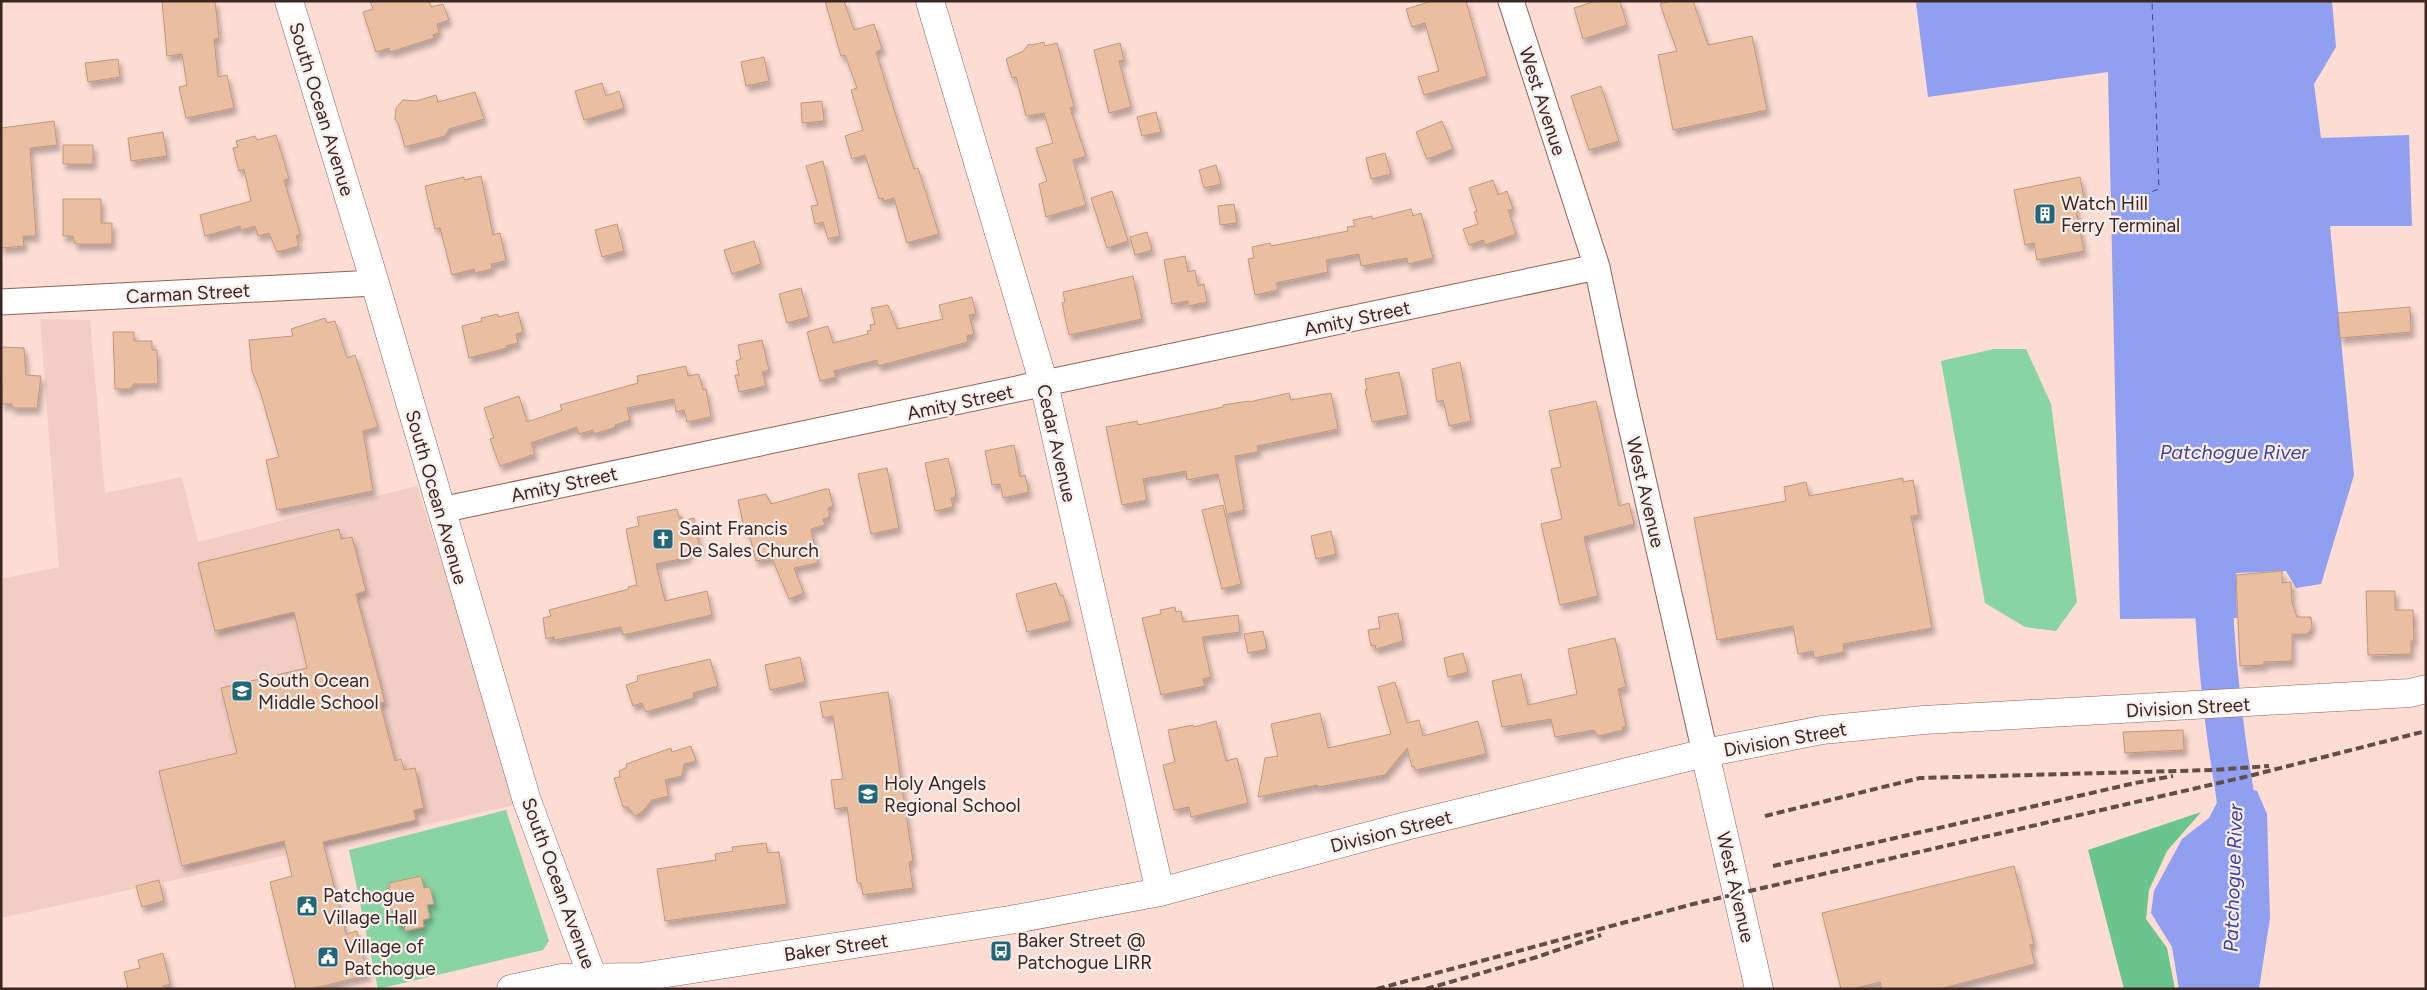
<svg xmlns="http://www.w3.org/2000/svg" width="2427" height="990" viewBox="0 0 2427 990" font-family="Figtree,sans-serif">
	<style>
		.built { fill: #f1cdc3 }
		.green { fill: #88d4a3 }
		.forest { fill: #6ac58d }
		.water { fill: #919ff1 }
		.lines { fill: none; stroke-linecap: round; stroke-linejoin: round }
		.river { stroke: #919ff1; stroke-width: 38 }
		.ferry { stroke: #3d43a1; stroke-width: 1; stroke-dasharray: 6 5; stroke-linecap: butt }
		.building { fill: #eabea1; stroke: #c0977b; filter: url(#shadow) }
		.minor-casing { stroke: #926357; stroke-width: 27 }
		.tertiary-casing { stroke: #926357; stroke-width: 29 }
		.secondary-casing { stroke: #926357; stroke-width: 29 }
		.minor { stroke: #fff; stroke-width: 25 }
		.tertiary { stroke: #fff; stroke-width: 28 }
		.secondary { stroke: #fff; stroke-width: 28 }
		.rail { stroke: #634d47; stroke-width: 4; stroke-dasharray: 8 4; stroke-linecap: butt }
		.labels { text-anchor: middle; stroke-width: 4.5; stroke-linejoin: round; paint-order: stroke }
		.street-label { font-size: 19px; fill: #3b2722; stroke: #f9eeeb }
		.poi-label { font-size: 19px; fill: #3b2722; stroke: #f9eeeb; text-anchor: start }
		.water-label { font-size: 20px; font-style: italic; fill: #3d43a1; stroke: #f9eeeb }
	</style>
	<defs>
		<filter id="shadow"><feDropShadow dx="3" dy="5.5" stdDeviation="2.5" flood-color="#0004"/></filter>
	</defs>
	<rect width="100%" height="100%" fill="#fcdcd3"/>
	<path class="built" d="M40,319L90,320L105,493L182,477L198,542L417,486L519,804L1,918V579L59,567Z"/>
	<path class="green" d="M1994,349H2026L2051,404L2077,602L2056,631L2025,627L1985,603L1941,361Z
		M506,810L549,941L543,950L378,989L349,850Z"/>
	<path class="forest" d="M2201,812L2167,851L2149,890L2146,919L2167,948L2175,989H2124L2088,850Z"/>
	<path class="water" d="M1924,1H2332L2336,47L2314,84L2321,138L2409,135L2412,226H2330L2354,475L2321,584L2296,588L2286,571L2236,573L2237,618L2120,619L2108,72L1928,97L1916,3Z
		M2249,788L2257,791L2267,814L2270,918L2259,989H2179L2172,947L2151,913L2154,891L2182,839L2209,818L2222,793Z"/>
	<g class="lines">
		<path class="river" d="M2212,568C2214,626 2219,685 2227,743C2232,779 2239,805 2237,841"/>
		<path class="ferry" d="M2111,207L2159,189L2152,1"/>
	</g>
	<path class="building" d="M162,1H215L219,38L214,39L218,77L227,75L234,108L186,118L179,87L187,85L182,54L167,56Z
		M370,1H429L431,7L443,4L449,20L437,24L439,33L433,35L434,38L390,52L389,48L376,52L363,12L373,9Z
		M825,1H844L854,30L874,24L882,49L876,52L897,119L914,169L918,168L939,234L907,243L894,198L884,201L883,198L879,199L865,155L852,159L845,136L863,130L851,90L857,88L845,55L841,56Z
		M1432,1H1466L1487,76L1424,95L1418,77L1439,71L1425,23L1412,27L1406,9Z
		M1596,1H1620L1627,25L1583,39L1574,8Z
		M1670,1H1693L1708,45L1752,36L1767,110L1673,130L1658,55L1677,51L1660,4Z
		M1044,42L1045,46L1057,43L1074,106L1070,108L1086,156L1073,160L1086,205L1046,217L1039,184L1047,181L1036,148L1053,143L1044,113L1026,116L1016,77L1012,78L1006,59L1023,51L1029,44L1032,45Z
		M1120,43L1124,60L1119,61L1131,107L1109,113L1094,50Z
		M764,57L769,81L746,86L741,62Z
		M118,59L120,77L88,82L85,63Z
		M602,83L606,96L619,91L624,108L584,120L575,91Z
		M1601,86L1619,141L1589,150L1571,96Z
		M475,92L484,119L449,129L445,136L405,147L398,123L395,119L396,108L403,100L416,101L436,95L438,102Z
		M822,101L824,121L802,123L801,103Z
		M1156,112L1161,132L1142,136L1137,117Z
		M54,121L57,145L30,148L36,236H23L24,246L1,248V128Z
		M1442,121L1453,149L1427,159L1416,132Z
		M163,132L167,156L131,161L128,138Z
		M276,135L289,179L284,180L300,234L296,236L299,246L277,252L269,233L258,236L255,226L241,230L240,226L205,236L200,215L251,201L244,169L239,171L233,148L238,147L236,141L255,136L257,140Z
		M63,145H93V164H63Z
		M1385,153L1391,174L1371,179L1366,158Z
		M823,161L840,236L828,239L823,222L815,224L811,206L818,205L806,166Z
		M1216,165L1221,184L1204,188L1199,170Z
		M481,176L493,235L500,233L506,261L491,264L492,269L475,273L474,269L452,275L440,228L435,229L425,186L464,177V180Z
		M2080,177L2084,198L2076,199L2077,204L2075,205L2084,251L2037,260L2034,243L2025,245L2014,190Z
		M1493,180L1498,195L1507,191L1513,209L1508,210L1516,234L1485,245L1483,240L1469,245L1463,229L1478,224L1474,212L1477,211L1469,188Z
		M1112,191L1128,241L1107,248L1091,198Z
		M63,199H101V223H112V244H75L73,236H63Z
		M1234,204L1237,223L1220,225L1218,206Z
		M1411,209L1413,216L1421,213L1433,258L1408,264L1407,258L1361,266L1359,254L1326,260L1328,272L1276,283L1278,290L1255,295L1248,259L1254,258L1252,247L1270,243L1271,246L1348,231L1347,227L1355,226L1353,220L1372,216V219Z
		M617,224L624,251L602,257L595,230Z
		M1147,232L1152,250L1135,255L1130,237Z
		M754,241L761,264L732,274L724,250Z
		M1185,256L1188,272L1195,270L1198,286L1204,284L1207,302L1188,306V301L1172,304L1164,260Z
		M1133,276L1142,319L1069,335L1062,303L1065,302L1063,292Z
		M801,288L809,317L787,323L779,294Z
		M972,297L976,314L969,315L974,334L967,336L968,342L878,366L877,360L834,371L836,377L820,381L807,332L828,326L833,343L868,334L867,331L871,330L870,325L875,324L871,308L888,305L897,329L943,319L939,305Z
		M2410,307L2411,332L2340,338L2338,313Z
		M518,312L523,332L516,334L518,343L506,346L507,348L469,358L462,326L482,321L481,318L498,314V317Z
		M325,318L327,323L335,321L347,358L355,355L378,427L363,431L373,491L277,510L266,460L279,457L260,391L252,371L249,340L293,336L291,329Z
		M113,332H134V341H152V350H157L158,384H134L130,389H115Z
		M762,340L769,370L762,372L766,386L739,392L735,375H739L736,361L741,359L738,345Z
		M1,347L24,348L26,375L41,376L37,408H12V404H2Z
		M1460,362L1471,421L1449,426L1443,400L1437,402L1432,369Z
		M686,366L688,376L699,374L703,390L706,389L711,417L687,422L684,410L676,412L674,399L627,408L630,420L615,425L616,427L594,434L593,430L579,434L577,427L531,443L535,454L500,466L490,439L494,438L484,408L519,396L527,422L562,410L560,405L638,383L637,376Z
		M1399,372L1408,415L1372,422L1365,390H1367L1365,379Z
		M1289,393L1291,400L1331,393L1338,429L1257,446L1258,452L1235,456L1244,510L1227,514L1218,474L1187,480L1186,471L1143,479L1147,500L1122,505L1106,427L1137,421L1138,425L1223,407V405L1249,401V402Z
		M1596,401L1619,506L1629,503L1634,524L1584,537L1598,596L1560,605L1541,524L1562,519L1551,469L1561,467L1549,411Z
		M1014,445L1020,477L1025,475L1029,492L1003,498L1000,484L992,485L985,451Z
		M948,458L956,492L955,497L951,498L953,507L935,511L925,463Z
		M887,468L899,528L871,534L858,474Z
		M1903,478V482L1913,480L1919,515L1911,516L1932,628L1843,644L1844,652L1814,658L1813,651L1798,654L1793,626L1717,640L1694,518L1786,501L1784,487L1806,482L1809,496Z
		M825,489H829L833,506L828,508L830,517L823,519L825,525L811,529L818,563L794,568L804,593L789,599L772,558L756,561L749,533H745L738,500L766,494L771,504Z
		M1223,505L1241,584L1222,589L1202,510Z
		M677,509L679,518L682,517V521L694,518L700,549L687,552L689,557L656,564L665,601L707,591L712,615L623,635L621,627L555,640L554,637L546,639L543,618L551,616L549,610L629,589L628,587L637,585L626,529L639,526L637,517Z
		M339,529L341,539L352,537L366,591L356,594L385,702L380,703L395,761L401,759L404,770L415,768L424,808L414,810L416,820L323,842L346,934L357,931L368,975L311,989H296L270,882L292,876L284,841L182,866L159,771L237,753L221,688L307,668L294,612L215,631L198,563Z
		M1331,531L1336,554L1316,559L1311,536Z
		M2282,571V583L2291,582L2292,603L2297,617H2311L2312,628L2307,634H2292V661L2264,662V665L2240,666L2236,575Z
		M1056,583L1060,596L1063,595L1070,621L1027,632L1016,594Z
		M2366,591H2395V610H2413L2414,641H2411V654L2368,655Z
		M1175,607L1176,612L1181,611L1183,622L1238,615L1240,632L1202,637L1211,677L1203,679L1205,686L1161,695L1142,618L1161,614L1160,610Z
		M1398,613L1403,641L1376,649L1375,645L1371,646L1368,630L1380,628L1378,617Z
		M1263,631L1267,649L1248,653L1244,634Z
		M1615,638L1626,687L1618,689L1626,726L1622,727L1623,730L1598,736L1594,730L1555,737L1551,719L1502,727L1492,681L1521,674L1528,705L1577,694L1568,649Z
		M1463,653L1468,672L1448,677L1444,658Z
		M800,657L805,682L770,690L765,665Z
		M710,659L718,686L693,693L694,698L646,712L642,703L633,706L626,685L638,681L637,676Z
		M1395,682L1407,723L1419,720L1423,736L1478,721L1486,754L1416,770L1414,766L1412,767L1407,748L1385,775L1318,787L1317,785L1258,797L1265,758L1278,756L1271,724L1320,713L1328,748L1391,734L1378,687Z
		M888,692L913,861L909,862L913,888L863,895L861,883H858L857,881L847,807L835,809L831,780L843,779L833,716L823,718L820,702Z
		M1216,721L1226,761L1237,758L1248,803L1191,817L1189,807L1174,810L1163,765L1175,762L1168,730L1193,725L1194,727Z
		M2183,730L2184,750L2125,753L2123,732Z
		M691,746L696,761L684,764L682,776L665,780L669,796L652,800L643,811L635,816L628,807H623L614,778L620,777L619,771L627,767L626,764L671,748L672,752Z
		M766,843L768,853L779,852L787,904L665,921L657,869L716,860L715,854L733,851L732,847Z
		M2014,866L2034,944L2030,945L2035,964L1940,989H1882L1880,982L1852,989H1841L1822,913Z
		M421,876L424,888L430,887L434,904L427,905L430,918L423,920L424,927L405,931L404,924L398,925L395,911H391L386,889L390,888L389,883Z
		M159,880L164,901L142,907L136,886Z
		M163,953L170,984L163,986L164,989H128L124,972L140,968L138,960Z"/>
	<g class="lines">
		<g class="minor-casing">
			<path id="minor" d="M1511,1L1597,267L1624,395L1705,753
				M1,302L375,283
				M441,510L1597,267"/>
		</g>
		<g class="tertiary-casing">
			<path id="tertiary" d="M289,1L375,283L527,801L597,989
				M930,1L1044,384L1160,892
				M511,989L562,978L641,977L1010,920L1160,892L1406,826L1705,753"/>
		</g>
		<g class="secondary-casing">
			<path id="secondary" d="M1759,989L1705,753L1822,730L1924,720L2410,693L2426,689"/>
		</g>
		<use href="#minor" class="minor"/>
		<use href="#tertiary" class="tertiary"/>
		<use href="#secondary" class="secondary"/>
		<path class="rail" d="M1765,816L1920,778L2213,770L2269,766
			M1773,866L2135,783L2173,776
			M1377,989L1693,904L2249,776L2426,731
			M1426,989L1537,957L1601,935"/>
	</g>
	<defs>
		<g id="building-square" transform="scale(1.125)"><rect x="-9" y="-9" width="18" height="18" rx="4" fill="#216777" stroke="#f9eeeb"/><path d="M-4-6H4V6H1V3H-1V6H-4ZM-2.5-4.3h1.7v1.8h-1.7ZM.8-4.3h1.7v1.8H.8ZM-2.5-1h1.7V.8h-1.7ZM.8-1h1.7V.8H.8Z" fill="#fff"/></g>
		<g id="church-square" transform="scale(1.125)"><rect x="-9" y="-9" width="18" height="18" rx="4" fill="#216777" stroke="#f9eeeb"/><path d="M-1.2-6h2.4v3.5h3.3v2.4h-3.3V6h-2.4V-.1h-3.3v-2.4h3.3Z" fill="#fff"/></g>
		<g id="school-square" transform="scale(1.125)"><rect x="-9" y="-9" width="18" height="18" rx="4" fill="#216777" stroke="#f9eeeb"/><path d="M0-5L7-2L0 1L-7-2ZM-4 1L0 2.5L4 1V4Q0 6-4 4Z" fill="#fff"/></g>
		<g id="civic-square" transform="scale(1.125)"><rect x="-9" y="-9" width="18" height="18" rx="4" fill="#216777" stroke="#f9eeeb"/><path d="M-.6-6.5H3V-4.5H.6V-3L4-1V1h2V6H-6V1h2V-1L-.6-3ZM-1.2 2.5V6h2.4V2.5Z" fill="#fff"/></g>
		<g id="bus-square" transform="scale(1.125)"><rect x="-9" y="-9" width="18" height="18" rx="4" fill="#216777" stroke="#f9eeeb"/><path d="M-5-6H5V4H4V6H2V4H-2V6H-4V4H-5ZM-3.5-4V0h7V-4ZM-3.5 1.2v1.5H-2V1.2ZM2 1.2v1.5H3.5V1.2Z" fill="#fff"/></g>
	</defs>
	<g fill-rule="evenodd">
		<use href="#building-square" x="2045" y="214"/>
		<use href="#church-square" x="663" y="539"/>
		<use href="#school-square" x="242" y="691"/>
		<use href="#school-square" x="868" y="794"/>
		<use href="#civic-square" x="307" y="906"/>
		<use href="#bus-square" x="1001" y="951"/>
		<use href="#civic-square" x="328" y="957"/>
	</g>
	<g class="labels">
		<g class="street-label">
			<text transform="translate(1543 101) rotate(72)" y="7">West Avenue</text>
			<text transform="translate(322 109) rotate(73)" y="7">South Ocean Avenue</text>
			<text transform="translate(188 293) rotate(-3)" y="7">Carman Street</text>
			<text transform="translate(1357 318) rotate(-12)" y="7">Amity Street</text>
			<text transform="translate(960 402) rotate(-12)" y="7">Amity Street</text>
			<text transform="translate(1057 443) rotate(77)" y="7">Cedar Avenue</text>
			<text transform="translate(564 484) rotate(-12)" y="7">Amity Street</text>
			<text transform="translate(1646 492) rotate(77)" y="7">West Avenue</text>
			<text transform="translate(437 497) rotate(74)" y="7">South Ocean Avenue</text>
			<text transform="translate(2188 707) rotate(-3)" y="7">Division Street</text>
			<text transform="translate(1785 739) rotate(-10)" y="7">Division Street</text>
			<text transform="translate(1391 831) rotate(-14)" y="7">Division Street</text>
			<text transform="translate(559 883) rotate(70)" y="7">South Ocean Avenue</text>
			<text transform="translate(1736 887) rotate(77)" y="7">West Avenue</text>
			<text transform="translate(836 947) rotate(-8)" y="7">Baker Street</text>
		</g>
		<g class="poi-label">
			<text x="2061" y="210">Watch Hill<tspan x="2061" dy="22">Ferry Terminal</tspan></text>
			<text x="679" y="535">Saint Francis<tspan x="679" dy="22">De Sales Church</tspan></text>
			<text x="258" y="687">South Ocean<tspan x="258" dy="22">Middle School</tspan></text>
			<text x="884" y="790">Holy Angels<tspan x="884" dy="22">Regional School</tspan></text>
			<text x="323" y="902">Patchogue<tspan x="323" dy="22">Village Hall</tspan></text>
			<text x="1017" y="947">Baker Street @<tspan x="1017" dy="22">Patchogue LIRR</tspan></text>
			<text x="344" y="953">Village of<tspan x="344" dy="22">Patchogue</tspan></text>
		</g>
		<g class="water-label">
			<text x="2234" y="459">Patchogue River</text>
			<text transform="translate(2233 878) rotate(-88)" y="7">Patchogue River</text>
		</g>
	</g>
	<rect width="2427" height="990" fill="none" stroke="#3b2722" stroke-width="5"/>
</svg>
